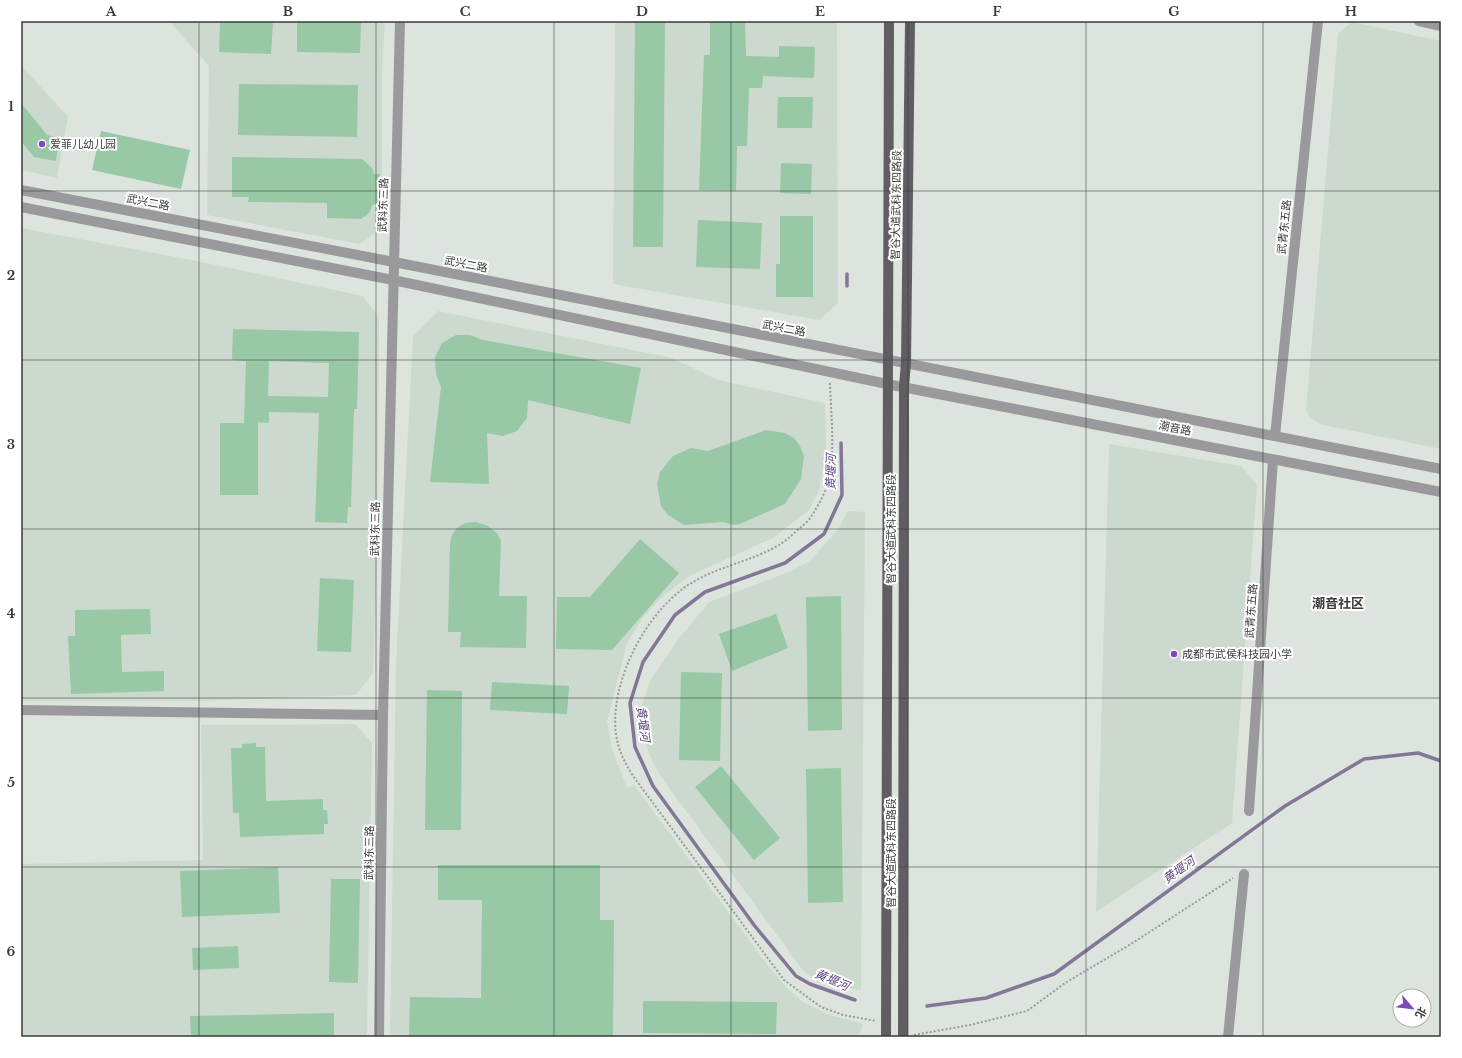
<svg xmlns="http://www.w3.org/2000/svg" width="1462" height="1058" viewBox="0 0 1462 1058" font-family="'Libre Baskerville','Noto Sans SC',serif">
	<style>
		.built { fill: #ccd9cf }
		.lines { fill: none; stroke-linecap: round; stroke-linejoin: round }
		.stream { stroke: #837696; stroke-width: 3.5 }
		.building { fill: #98c8a5; fill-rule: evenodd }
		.path { stroke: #969c97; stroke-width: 2; stroke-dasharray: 2 2; stroke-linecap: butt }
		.minor { stroke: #9a999c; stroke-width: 10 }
		.major { stroke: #605e63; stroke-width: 10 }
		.grid { fill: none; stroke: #383b39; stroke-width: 1; stroke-opacity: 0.55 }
		.poi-dot { fill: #8046bc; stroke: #fff; stroke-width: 1.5 }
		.labels { text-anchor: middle; stroke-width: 4; stroke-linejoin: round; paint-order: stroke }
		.poi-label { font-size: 11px; fill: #383b39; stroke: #fff; text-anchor: start }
		.street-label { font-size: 11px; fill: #383b39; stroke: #fff }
		.water-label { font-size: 12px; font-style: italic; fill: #5f4380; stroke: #fff }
		.quarter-label { font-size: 13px; font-weight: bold; fill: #383b39; stroke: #fff }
		.neatline { fill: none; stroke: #383b39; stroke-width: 1.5 }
		.grid-label { font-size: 13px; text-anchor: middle; font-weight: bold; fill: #383b39 }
	</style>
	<rect width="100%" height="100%" fill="#dde4de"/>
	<path class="built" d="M169,21H385L382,70V228L360,244L207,215L209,66Z
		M615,21H837L838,303L819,320L613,284Z
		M1352,22L1441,41V449L1319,424L1310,417L1306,410L1338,33Z
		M21,65L68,117L57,178L21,170Z
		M21,228L197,261L363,296L379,318L377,559L373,673L356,695L200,701H21Z
		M438,311L672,358L718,380L825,403L826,453L819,491L809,510L773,538L691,575L664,595L643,617L627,644L607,721L612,749L627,788L634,785L769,967L785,986L803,1002L827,1014L863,1024L861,1032L856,1037H393L390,1034L396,663L413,336Z
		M1109,444L1241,466L1257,485L1232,823L1096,912Z
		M848,511L865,512L861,990L840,988L815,980L802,969L659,774L649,754L639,714L650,681L680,637L709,602L789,572L810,561L839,528Z
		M355,724L372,743L367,1034L365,1037H21V864L203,860L201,725Z"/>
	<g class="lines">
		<path class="stream" d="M847,274V286
			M841,443L842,495L824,534L785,563L705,592L675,615L643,662L630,703L635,747L653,786L754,925L796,976L810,984L855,1000
			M927,1006L986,998L1054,974L1285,806L1364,759L1418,753L1441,761"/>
	</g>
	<path class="building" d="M220,21H273L271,54L219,52Z
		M297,21H361L360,53L297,52Z
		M635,21H665L663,247H633Z
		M710,21H745L746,56L779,57V46L815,47L814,78L763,76L762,88H749L747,146H737L736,191L699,190L704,55H710Z
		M239,84L358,85L357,137L238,135Z
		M778,97H813L812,128H777Z
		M21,103L47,135L59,138L56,161L34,157L21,141Z
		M101,131L190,150L181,189L92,170Z
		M232,157L362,159L372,168L374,174H380L379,205L373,204L369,213L361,219L327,218V203L248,202L249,197H232Z
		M781,163L812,164L811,194L780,193Z
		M780,216H813V297H776V264H780Z
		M698,220L762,223L760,269L696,267Z
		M233,329L359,332L357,409H354L351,507H348L347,523L315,522L319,413L269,412V423L258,422V495H220V423H244L246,361L232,360ZM269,361L329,363L328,397L268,396Z
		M456,335H470L483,340L641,368L630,424L528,400L527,418L517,431L503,436L487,433L489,484L430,482L441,387L436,374L435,357L442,343Z
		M766,430L785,433L794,438L800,446L804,456L801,479L785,504L740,524L734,525L723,522L684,525L668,515L661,506L657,484L660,472L673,456L691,448L708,451Z
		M476,522L488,526L497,533L501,541L499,596H527L526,648L460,647L461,632H448L450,543L452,535L457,528L465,523Z
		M640,539L679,573L612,650L556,649L557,597H590Z
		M320,578L354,580L351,652L317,651Z
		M841,596L842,730L808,731L806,597Z
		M150,609L151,634L121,635L122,672L164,671V691L71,694L68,636H75V610Z
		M776,614L788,648L732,671L719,634Z
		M681,672L722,673L720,761L679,760Z
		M492,682L569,686L567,714L490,710Z
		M427,690L462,691L461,830H425Z
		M256,743V747H265L266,801L323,799V810H327L328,824H324V834L240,837L239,813H233L231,748H242V744Z
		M721,766L780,838L754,860L695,787Z
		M841,768L843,902L808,903L806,769Z
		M438,865H600V920H614L613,1037H409L410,997L481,998L482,900H438Z
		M278,867L280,913L182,917L180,871Z
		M331,879H360L358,983L329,982Z
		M238,946L239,968L193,970L192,948Z
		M643,1001L777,1002L776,1034L643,1033Z
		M334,1013V1037H191L190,1016Z"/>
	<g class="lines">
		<path class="path" d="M830,383C831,414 835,449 829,480C826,491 819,505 812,515C810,520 804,524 800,528C793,534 786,541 779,545C752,561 720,566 693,582C647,609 609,682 616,734C618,750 625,763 633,776L784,980L821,1007L843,1015L876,1021
			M914,1035L970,1025L1027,1011L1065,983L1131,944L1233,878"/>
		<path class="minor" d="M1419,21L1441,26
			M21,190L394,262L1441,469
			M21,207L393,280L887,384L1441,492
			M1275,436L1318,21
			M21,710L383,715
			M1249,811L1273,460
			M379,1037L383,715L400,21
			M1228,1037L1244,874"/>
		<path class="major" d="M886,1037L889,21
			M903,1037L904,386L906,363L910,21"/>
	</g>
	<path class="grid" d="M199,21V1037M376,21V1037M554,21V1037M731,21V1037M908,21V1037M1086,21V1037M1263,21V1037M21,191H1441M21,360H1441M21,529H1441M21,698H1441M21,867H1441"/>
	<g class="poi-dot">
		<circle cx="42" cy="144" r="4"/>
		<circle cx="1174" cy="654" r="4"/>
	</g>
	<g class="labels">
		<g class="poi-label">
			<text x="50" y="148">爱菲儿幼儿园</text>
			<text x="1182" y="658">成都市武侯科技园小学</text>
		</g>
		<g class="street-label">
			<text transform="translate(148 202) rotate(11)" y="4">武兴二路</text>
			<text transform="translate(383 205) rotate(-88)" y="4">武科东三路</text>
			<text transform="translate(896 205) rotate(-89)" y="4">智谷大道武科东四路段</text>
			<text transform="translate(1284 227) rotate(-84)" y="4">武青东五路</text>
			<text transform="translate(466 264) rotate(11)" y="4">武兴二路</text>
			<text transform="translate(784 328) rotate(11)" y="4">武兴二路</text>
			<text transform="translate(1175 428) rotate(11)" y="4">潮音路</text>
			<text transform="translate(375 529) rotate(-89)" y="4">武科东三路</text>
			<text transform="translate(891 529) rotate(-90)" y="4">智谷大道武科东四路段</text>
			<text transform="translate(1251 611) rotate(-86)" y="4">武青东五路</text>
			<text transform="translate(369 853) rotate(-89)" y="4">武科东三路</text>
			<text transform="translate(891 853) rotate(-90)" y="4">智谷大道武科东四路段</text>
		</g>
		<g class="water-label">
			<text transform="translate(831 472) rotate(-89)" y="4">黄堰河</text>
			<text transform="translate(643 724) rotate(82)" y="4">黄堰河</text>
			<text transform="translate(1179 870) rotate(-36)" y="4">黄堰河</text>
			<text transform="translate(832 980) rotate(23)" y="4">黄堰河</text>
		</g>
		<g class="quarter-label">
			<text x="1338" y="608">潮音社区</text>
		</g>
	</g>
	<rect width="1462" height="1058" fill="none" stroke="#ffffff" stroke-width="44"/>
	<g transform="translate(1412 1008) rotate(118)"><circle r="19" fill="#ffffff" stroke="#afb1b0"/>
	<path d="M0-3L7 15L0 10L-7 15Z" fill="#8046bc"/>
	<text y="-6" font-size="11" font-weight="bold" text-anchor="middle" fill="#383b39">北</text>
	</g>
	<rect x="22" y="22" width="1418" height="1014" class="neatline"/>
	<g class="grid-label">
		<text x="111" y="16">A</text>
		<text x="288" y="16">B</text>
		<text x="465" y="16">C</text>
		<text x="642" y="16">D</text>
		<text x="820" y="16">E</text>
		<text x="997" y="16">F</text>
		<text x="1174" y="16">G</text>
		<text x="1351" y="16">H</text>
		<text x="11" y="111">1</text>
		<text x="11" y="280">2</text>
		<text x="11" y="449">3</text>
		<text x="11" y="618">4</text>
		<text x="11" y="787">5</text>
		<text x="11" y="956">6</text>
	</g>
</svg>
